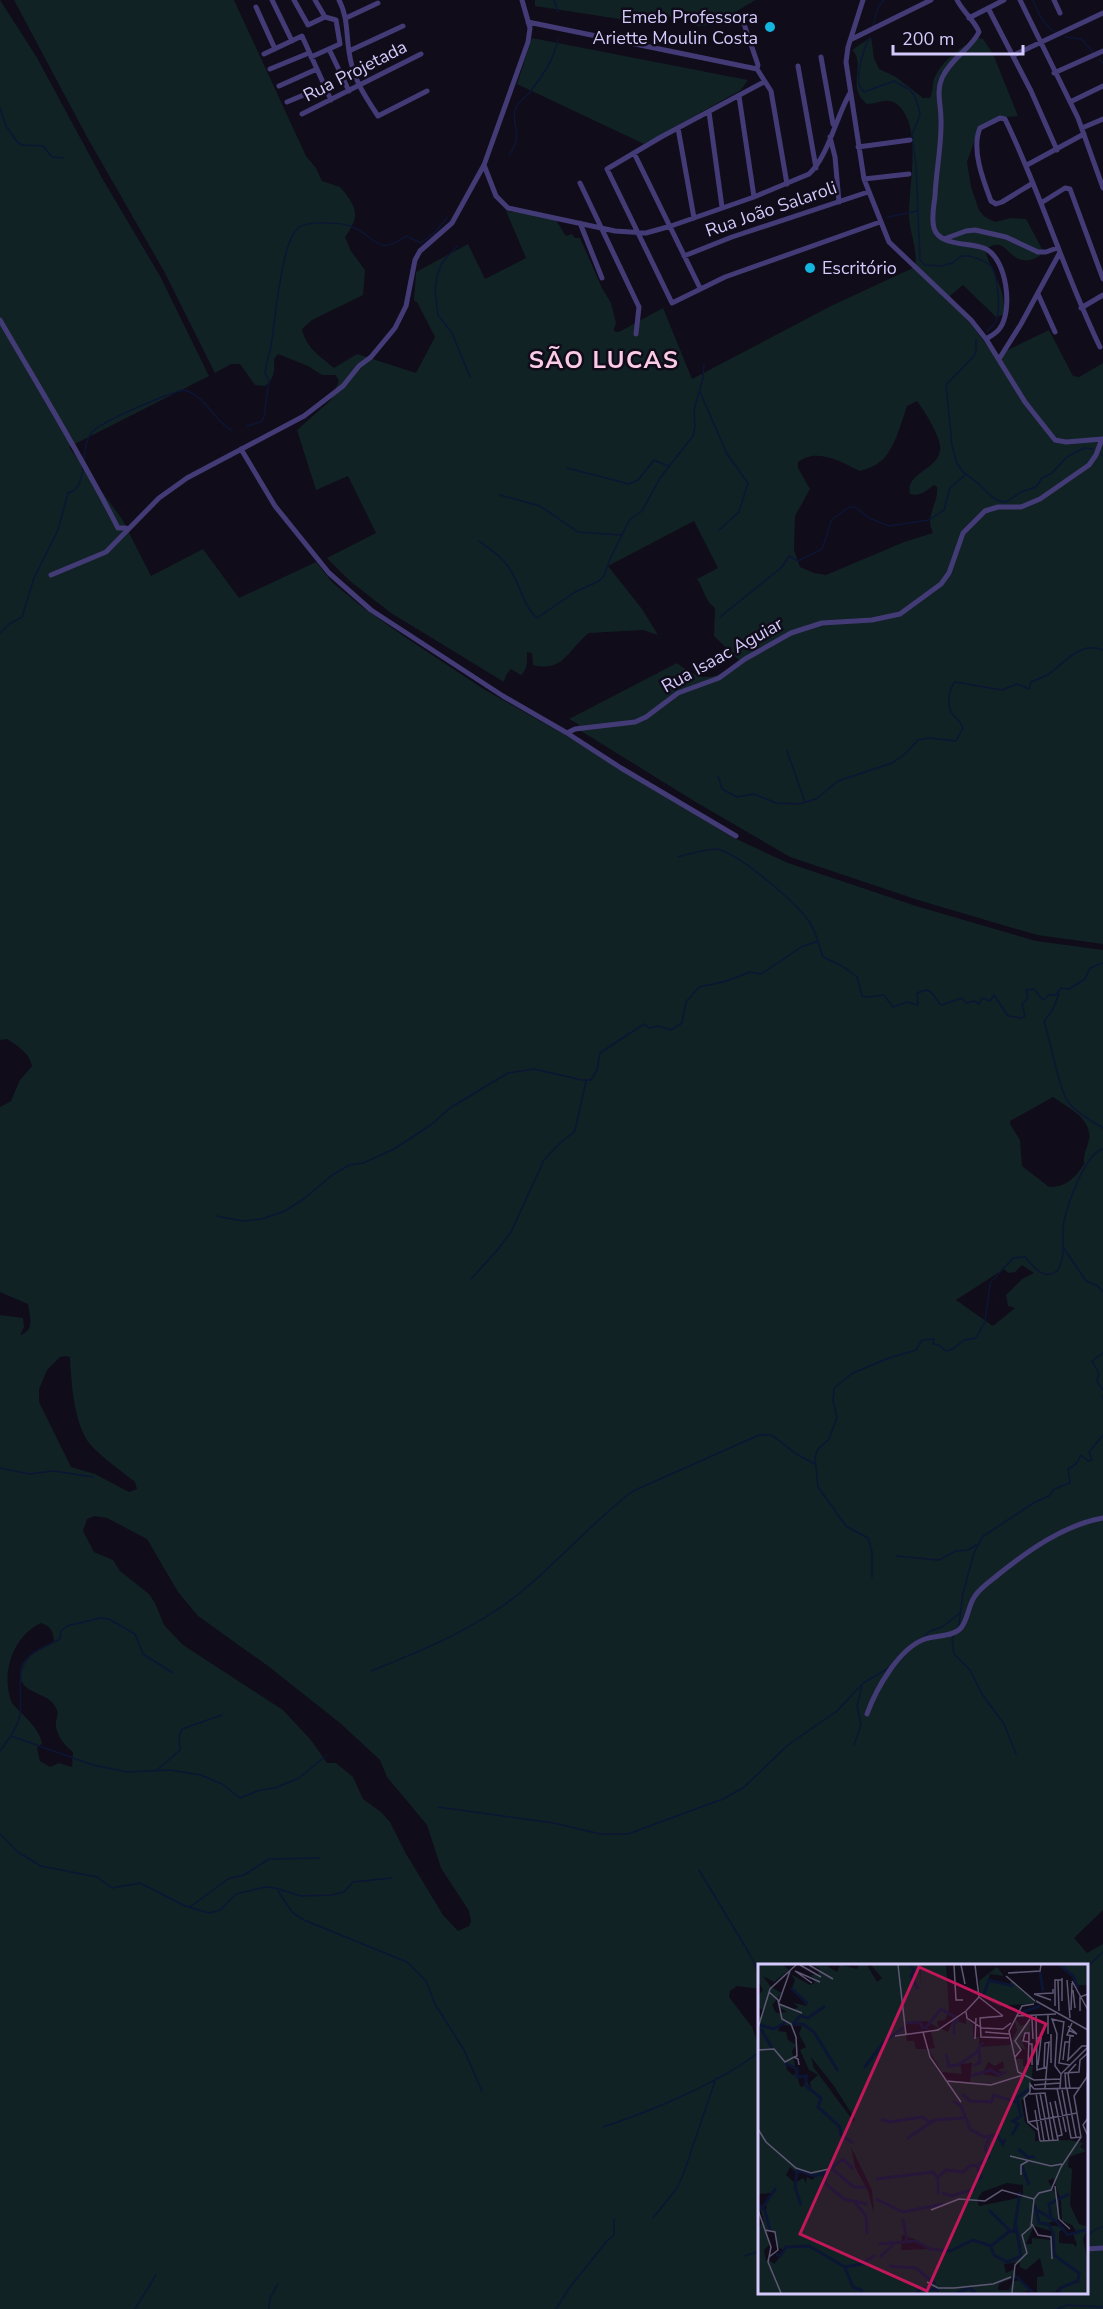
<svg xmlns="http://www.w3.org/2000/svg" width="1103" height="2309" viewBox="0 0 1103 2309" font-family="'Nunito Sans',sans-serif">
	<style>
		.green { fill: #102224; fill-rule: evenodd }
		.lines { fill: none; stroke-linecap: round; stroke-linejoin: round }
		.stream { stroke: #0c1634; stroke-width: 1.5 }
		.minor { stroke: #433b76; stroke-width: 5 }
		.poi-dot { fill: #12b6df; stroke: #100c1a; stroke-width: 2 }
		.labels { text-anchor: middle; stroke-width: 5; stroke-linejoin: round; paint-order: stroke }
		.poi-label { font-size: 18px; fill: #d4cafb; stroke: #100c1a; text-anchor: end }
		.street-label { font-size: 18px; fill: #d4cafb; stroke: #100c1a }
		.district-label { font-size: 24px; font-weight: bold; letter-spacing: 1.5px; fill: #fbcbe5; stroke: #100c1a }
		.inset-river { fill: none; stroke: #0c1634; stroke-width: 3 }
		.inset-road { fill: none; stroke: #5e5874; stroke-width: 1.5 }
		.view { fill: #c2185b; fill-opacity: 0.15; stroke: #c2185b; stroke-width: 3 }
		.inset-edge { fill: none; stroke: #d4cafb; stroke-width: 3 }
	</style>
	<rect width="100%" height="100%" fill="#100c1a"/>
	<path class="green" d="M0,0L36,56L102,178L160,276L209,376L69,447L122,519L151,576L203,549L239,598L316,562L333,583L361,606L405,637L482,688L570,738L732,837L788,863L916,906L1036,941L1103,950V1910L1074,1938L1087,1953L1103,1944V2309H0V1315L23,1318L24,1327L20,1335C35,1331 30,1317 28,1304L0,1292V1107L11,1101L20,1080L32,1066C29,1053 18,1046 7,1039L0,1040ZM1053,1097C1067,1107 1093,1119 1089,1140C1087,1148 1083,1155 1084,1164C1075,1178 1066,1187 1049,1187L1022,1166L1020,1140L1010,1124V1121ZM1022,1265L1034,1273L1022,1279L1006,1295L1008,1306L1015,1308L993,1326L956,1300L1004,1269L1008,1273L1015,1272ZM66,1356L70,1357C71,1381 74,1423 89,1443C100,1456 121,1471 135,1482L137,1489L129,1492L95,1474L71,1467L39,1402V1389L47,1370L60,1357ZM95,1516L107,1518L147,1539L178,1592L198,1616L268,1666L340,1723L380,1760L387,1777L427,1825L441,1868L469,1911L471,1921L469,1926L458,1931L443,1915L405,1852L390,1822L381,1812L363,1799L353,1777L336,1763H327L311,1740L283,1710L183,1645L164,1625L155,1603L149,1594L120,1571L113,1560L94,1552L83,1531L87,1519ZM41,1623C51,1626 53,1631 54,1641C46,1648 35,1651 27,1658C19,1666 17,1680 26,1687C35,1695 50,1695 56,1708C59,1713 57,1716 56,1721C54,1733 65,1746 73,1752L72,1767L59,1763L50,1767L40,1761L37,1748L42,1743C39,1727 22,1715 12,1703C0,1674 13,1636 41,1623ZM760,1966H1086V2292H760L759,2046L752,2027L729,1997L730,1991L737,1986L760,1989Z
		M14,0H234L306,156L316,168L322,181L340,187C357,207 361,215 345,237L351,251L365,270L363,295L312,320L302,329C306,348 320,356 334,368L357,354L416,373L435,337L417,302L414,301L416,272L468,244L485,279L526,258L506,211L554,217L566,236L572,234L575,238H580L602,288L611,303L616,323L614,329L615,332H619L663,308L692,379L833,305L915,267C918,249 910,235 909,217C908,188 923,127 898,105C888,96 878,104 867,104C845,87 867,64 852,50L871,37L874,58L879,69L896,77L923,98H930C933,91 932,85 934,79C941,61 961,48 976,38L983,39L993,54L1018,116L997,118L980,125L967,162L971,187L979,210L985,217L995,222L1011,218L1026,219L1042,249L1040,256C1007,274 1010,230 985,250C990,270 1009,294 1003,315L996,317L963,285L950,296L995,356L1049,330L1073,376L1079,377L1103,363V944L1037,935L918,900L790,857L694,801L581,731L578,724L569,719L677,663C704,684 714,680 740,661L714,636L715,608C705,601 704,589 697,579L718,568L694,521L608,566L642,609L658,635L643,630L589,633C569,648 564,673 533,665L532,653L527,652C527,660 528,669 521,675L511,669L506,675L504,682L391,613L350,581L327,558L376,533L348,476L316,490L297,430L331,400L339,381L336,375H322L308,366L278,354L274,359C275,371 274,379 265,386L255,385L240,364H231L215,373L165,273L87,137ZM917,401C924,410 943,440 940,451C937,470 905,473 910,494L916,495L923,493L934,485L937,487C939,504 924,515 933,533L904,542L826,575L814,573L800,567L794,550L795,516L810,489L798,468V462C818,447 841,462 860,471C867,469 875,466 881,461C894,451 902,421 907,406Z
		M535,0H756C740,8 718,26 700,26C691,26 691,22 684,18C673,13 661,20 652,24L535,6Z
		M532,38L748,80L741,90L644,144L517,84Z"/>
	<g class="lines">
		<path class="stream" d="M554,0L558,12
			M1033,0C1038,12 1043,25 1055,32
			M873,25L878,7L884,0
			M870,37C865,44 856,75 859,84C860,88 862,89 864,92L894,81L910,90L914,95L919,109L920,115L912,135L916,165L920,260L925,265L941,266L952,263L962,256H969C976,258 985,260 991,266C998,274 1001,311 996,321C995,325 990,328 987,331
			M1065,37L1081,39L1093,52
			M1099,60L1103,63
			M0,108L6,126L18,143L23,145L43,146L52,157L63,158
			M509,155C526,133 508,122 517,106C520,101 526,96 530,92C544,73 553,62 558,39
			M888,217L917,211
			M457,246L442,263L437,276L435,290L438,315L452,333L470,377
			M976,340V352L974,356L946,385L952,446L957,463L963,472L979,484L991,496L999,501L1006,502L1021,492L1036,487L1042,478L1052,473L1067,457L1084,448L1093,449
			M700,392L727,454L748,483L739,512L719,530
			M247,426L261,422L264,417L269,381L265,373C266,364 269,355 271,346C275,322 281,245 297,229C306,220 344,222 355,228C378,240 378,256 406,236L421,243L434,233L447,218
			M1101,454L1103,456
			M84,459C85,450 86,439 92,432C104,420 165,395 183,390C205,394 213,420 231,430
			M567,468L629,484L638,480L654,460L668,466
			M500,495L540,506L578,532L621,535
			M479,541C491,550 503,557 511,571C520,585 524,607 537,618L575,592L599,581L604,576L610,559L630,519L642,511L660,478L693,436L695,427L694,410L703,378L704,364
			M720,617L782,567L789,556L798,561L822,549L832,519L850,507H855L869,518L889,526L929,520L944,510L950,488L965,475
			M0,633L9,624L22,617L34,578L58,530L68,493C80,490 82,477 83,467
			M787,751L805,802
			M718,776L722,789L737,797L754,794L776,803L799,804L816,799L838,781L892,763L905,754L918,740L929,738L956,741L963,728C961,721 958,721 954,716C946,708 948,690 955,682L1002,690L1017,684L1029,689L1031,682C1037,679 1044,677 1049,674C1065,662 1080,641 1103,650
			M678,857C684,855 713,848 717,849C740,854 798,904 810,923C817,934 819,946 823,957L842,966L857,977L862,996L868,997L884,995L893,1007L907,1002L918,1005L917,993L926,990L931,992L941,1005L962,998L966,1003L974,1001L979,1004L982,998L990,1001L994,995L1008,1016L1021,1018L1025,1016L1022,1004L1028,998L1026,990L1034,989L1042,999H1045L1049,995H1056L1061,988L1069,989L1085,979L1090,968L1103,963
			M1059,994L1053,1009L1044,1022C1051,1041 1059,1091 1069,1103C1078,1114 1092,1121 1103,1128
			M216,1216L243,1221L262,1219L285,1211L305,1198L331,1176L349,1165L363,1163L394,1149L432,1124L450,1108L508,1073L534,1069L582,1080H591L597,1070L600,1053L644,1024L649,1028L659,1026L671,1030L682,1023L686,1002L699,987L727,981L750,972L761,974L801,947L818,941
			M1063,1247L1086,1281L1098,1286L1103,1292
			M471,1279L499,1248L511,1232L544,1160L560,1143L575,1131L586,1081
			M1103,1353L1092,1361L1099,1374L1097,1381L1103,1390
			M1103,1396V1399
			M0,1468L29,1474L54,1471L93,1477
			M896,1556L939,1560L956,1551L968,1550L976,1545
			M872,1577V1552L868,1538L846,1526L818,1487L815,1457L818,1449L829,1439L837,1417L833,1401L834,1388L853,1373L889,1358L916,1350L922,1340L934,1339L933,1344L939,1345L946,1351L953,1349L964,1340L976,1338L985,1322L990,1283L1013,1258L1025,1257C1034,1267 1043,1281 1057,1271C1067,1257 1061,1238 1064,1221C1068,1204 1085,1153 1103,1149
			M959,1625L963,1593L974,1553L982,1537L1035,1502L1049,1496L1054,1489L1070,1483L1068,1469L1076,1464L1081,1455L1088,1461L1092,1460L1089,1452L1103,1435
			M954,1635L952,1639L954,1654L970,1670L982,1694L1004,1724L1016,1754
			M924,1637L930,1631L942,1627L960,1613
			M371,1671C424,1650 477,1628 521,1592C560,1560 593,1521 633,1491L759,1435H771L776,1438L796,1454L815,1464
			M11,1736L93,1765L127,1772L170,1770L201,1775L222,1784L240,1798L260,1790L275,1788L299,1778L327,1755
			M854,1745L861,1725L857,1706L862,1686
			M0,1751C8,1740 18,1728 20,1714C23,1694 14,1670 31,1655C40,1647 50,1645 60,1639L61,1631L67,1626L100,1618L109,1619L135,1634L143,1654L173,1673
			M157,1770L180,1750L179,1736L182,1729L222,1715
			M438,1807L554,1823L600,1834H628L723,1799L743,1788L788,1745L837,1711L863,1683L889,1668
			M0,1834L18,1852L41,1866L97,1877L112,1888L140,1883L185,1906L209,1913L220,1910L236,1894L265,1887L275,1888L301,1896L332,1895L344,1892L353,1882L392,1878
			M699,1870L749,1953L760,1976
			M278,1891L293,1913L304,1920L407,1962L426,1981L435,2004L464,2050L482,2091
			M190,1907L228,1879L244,1875L269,1859L320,1858
			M1086,1968L1103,1952
			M603,2127C649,2112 722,2082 760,2051
			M653,2218L677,2188L683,2175L716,2078
			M1086,2236L1098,2228L1103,2227
			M744,2256L760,2251
			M135,2309L156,2275
			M269,2309L270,2298L278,2284
			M556,2309L570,2287L607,2241L614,2235V2219
			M1057,2309L1067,2305L1103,2307"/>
		<path class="minor" d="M272,0L292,41
			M294,0L308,25L325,17L315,0
			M339,0C348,17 346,33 349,51C352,77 364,95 378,116L427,91
			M863,0L848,47L846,62L864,179L889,242L971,320L986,339L1025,402L1055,440L1066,442L1103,439
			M957,0C963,12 975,21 979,32C971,49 951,58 942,78C936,91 941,105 941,119C942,144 936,171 935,196C934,206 931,218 934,228C939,247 972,242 986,249C1007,260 1013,310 1000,328C997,333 991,336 986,339
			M1020,0L1078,118L1103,188
			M1054,0L1060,13
			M256,7L275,49
			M988,8L1031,91L1057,150
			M346,18L378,3
			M969,18L1004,0
			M743,21L758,65L757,69
			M528,22L757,69L771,91L787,184
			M852,39L931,0
			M329,49L349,91
			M349,51L403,26
			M264,54L302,36L331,100
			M1014,55L1103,13
			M311,57L340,44L336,20L325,17
			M821,57L833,124
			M798,66L816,168
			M270,69L309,53
			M1054,73L1103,51
			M764,82L661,137L607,169L672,303L725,277L880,222
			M279,86L317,69
			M739,96L754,197
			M287,102L325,86
			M1070,102L1103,86
			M709,112L722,207
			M302,114L421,54
			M678,128L694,218
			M1082,128L1103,119
			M830,137L835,157L839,202
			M858,147L910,140
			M634,153L700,288
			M484,165L496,196L508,208L615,231L646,233L671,226L754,197L809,174C828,157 836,117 850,93
			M1027,165L1084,134
			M864,179L909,174
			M580,183L639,307L636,334
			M1033,183L1002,202L996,204L991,201C983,180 971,149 980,128L1000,118L1005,119C1041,193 1064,273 1100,347
			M1041,203L1065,188L1070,189L1103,279
			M580,223L602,278
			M944,239L966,231L975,230L1006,237L1038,252H1046L1057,248
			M684,256L732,237L868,192
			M1038,294L1055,332
			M1081,308L1103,295
			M0,320C40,389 82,457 118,528H126
			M999,359L1021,324L1059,254
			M241,449L275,506L329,573L371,610L503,696L567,733L621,768L736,836
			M51,575L106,552L159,498L187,478L304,416L343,386L359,366L371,357L395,328L406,306L415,260L420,251L452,223L484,165L528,42L530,28L522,0
			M567,733L575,729L635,722L646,717L678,693L719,678L745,659L791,633L822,623L872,620L900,614L941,584L949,573L963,533L985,511L998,507H1021L1040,499L1089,465L1096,455L1102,439
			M867,1714C876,1689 899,1648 925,1639C935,1635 952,1637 960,1629C968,1621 968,1605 975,1596C981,1587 991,1581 999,1574C1029,1550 1064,1525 1103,1518
			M1086,2249L1103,2248"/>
	</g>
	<g class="poi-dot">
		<circle cx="770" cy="27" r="6"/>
		<circle cx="810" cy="268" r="6"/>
	</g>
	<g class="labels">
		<g class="poi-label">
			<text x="758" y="23">Emeb Professora<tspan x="758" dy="21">Ariette Moulin Costa</tspan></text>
			<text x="822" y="274" text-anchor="start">Escritório</text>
		</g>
		<g class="street-label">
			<text transform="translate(355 71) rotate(-27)" y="6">Rua Projetada</text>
			<text transform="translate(771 209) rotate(-19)" y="6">Rua João Salaroli</text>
			<text transform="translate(722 655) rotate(-29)" y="6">Rua Isaac Aguiar</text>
		</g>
		<g class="district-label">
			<text x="604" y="368">SÃO LUCAS</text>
		</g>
	</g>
	<g transform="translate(758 1964)">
		<rect width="330" height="330" fill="#100c1a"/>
		<path d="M0,1H25L31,6L16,18L5,12L13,23L24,29L14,41L18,49L29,48L22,44L21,39L35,46L40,43L36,39L49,42L34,24L37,16L33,10L52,21L57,19L53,11H60L62,5L55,1L69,2L79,8L82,1L99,5L101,1H109L119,18L124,14L113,1H161L163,21L162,1H188L191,46L187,56L179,57L180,63L190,68L195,56L208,60V54L215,61V73H221V83L252,81L259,66L256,53L263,62L272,58V69L267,68L263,75L268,86L262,83L260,91L255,87L257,95H265V102H275L272,128L263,137L267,158L277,168V177L312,176L325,179L322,183L328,187L311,193L310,203L314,205L312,241L321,260L330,263L325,275L330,298V329H303L301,324L297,328L279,329V313L286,312L282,294L268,306L262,303V298L246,300L248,309L257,305L258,313L241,320L240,326H251L254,318L261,316L272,326L263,329H0V263L6,257L0,238L8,247L9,234L14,229L0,230V52L3,53L5,46L0,44V31L5,26L0,17ZM169,57L180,64L173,68L177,84L170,85L184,108L204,110L202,100L214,99L212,118L189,116L207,142L181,108L168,85H158L156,77H149L146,59ZM23,61L44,62L41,70L48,83L42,86L51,106L60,111L52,118L53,125L48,116L45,123L42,122L38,107L36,112L29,106L28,100L35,104L37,101L34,87L38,81L30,76L28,68L20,67ZM53,93L76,122L97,155L96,158L56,104ZM245,97L246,104L240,106L244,108L241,113L224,110L230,98L237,102ZM93,183L114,226L116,250L110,227L97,203ZM32,203L39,209L49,207L57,212L55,216L49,213L48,219L45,214L37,219L28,211ZM295,214L303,237L304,257L314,261L318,267L322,266L315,270L319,281L317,283L316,280L301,279V268L307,263L286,261L301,255V235L290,217ZM249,219L265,221V233L221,242L219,236L224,228ZM276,262L293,267V276L274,274V280H268ZM13,266L18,269L19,282L27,287L16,300L9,294L8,298L6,286L11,281L9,267ZM144,271L156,275L170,285L143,286ZM302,1H330L329,21H319L316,13ZM239,3L246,12L232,10L230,16L252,21L253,16L279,39L241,42L222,32L221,17Z" fill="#102224" fill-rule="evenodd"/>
		<path class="inset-river" d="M152,1L156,6L153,12L160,25M302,1L315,12L320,24M282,8L285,27M33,24L50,40M225,33L231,16L255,22M262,49L282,42M36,59L42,52L50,54L67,42M148,59L162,58L165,65M34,60H45L56,68L80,107M2,61L16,65L28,58M3,65L14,84M167,65L183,45L197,53M196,71V59L201,55M188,90L191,102L200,101L218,89L225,78M27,99L39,105V113L48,112V122L63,134L60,143L82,163L83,171L95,179M216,102L222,98L221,85M106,104L125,79L146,63M212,112L233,106L241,111L248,108M204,130L212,137L233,138L236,131L258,138M195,137L203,142L212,165L226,173L239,171L245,180L247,175M123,155L131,158L164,153L172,158M254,171L260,160L255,157L263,152L259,134L271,125M149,175L176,156L206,154M260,185L270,193H277M220,201L231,193L227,184L232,173M264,202L271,221M73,204L96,223H108M72,205L85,195L95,205M38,206L57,212L68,208M39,208L37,223L43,241M65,210L69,221L86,235L109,240M180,213L188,206L205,208L213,201L219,202M118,215L175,208L180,214V230M184,229L194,232L216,225L217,217L223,213L219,202M118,235L145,248L185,240M96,237L108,252L109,270M0,240L7,247L12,266M277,241L281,259L290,260L295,269L296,291L321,309L320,317L302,324L301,329M4,244L18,224M231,246L252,267M279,246L299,258L310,271L330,265M293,253L291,240L311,230M145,255L149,277M121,280L158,277L172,285L192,287L215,276L233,282M233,282L252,267L256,268L262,228M233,283L236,291L249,298L263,292L258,262M18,290L22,292L28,283L51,282L87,303L104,300L117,291M122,293L136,280M131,302L158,304L177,320M87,304L95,323L105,327M258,312L275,329M158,329L164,324L181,326M199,329L211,324L218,329"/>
		<path class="inset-road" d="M42,1L63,13M51,1L75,15M140,1L148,71M196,1L198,36H205M203,1L207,20M37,7L62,18M37,7L54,19M250,9L282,7L283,1M248,12L277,37M304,14V37M300,16L301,47M309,16L312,54M314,17L330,46M315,26L317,44M11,28L20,36L24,55L33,60L38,73L39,92L36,93M276,30L295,29V25M276,30L293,36M221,33L245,52M278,37L330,66M21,38L32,7M21,40L44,49M276,40L264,42L251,67L260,108L276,116L302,115M297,42V16H304M313,46L314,19M322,47V33L330,30M208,48L209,54L224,64L245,65L253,59M290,50V70M278,51L279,106L289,103M245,52L222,54L223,73L251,74M258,52L298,50M274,55L275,75M306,57L301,99L312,101M314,59L309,71L316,72M0,64L12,25L38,1M310,66L319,70L310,62M165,68L172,93L203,138M227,68L251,70M293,70V99M137,72L180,66L208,47L221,33L217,1M279,74H283L280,101M217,75L218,54M270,80H274V101M0,86L16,85L27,98L36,93L40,95L41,101M257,93L263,86L257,77L272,55M305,96L307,78H311M310,96L312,72M309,97L324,82H330M270,100L271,75V69H267L265,77L271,78M286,103L287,79L292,78M303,110L297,102L299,70L294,55L306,58M188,117L233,121L265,111M276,121L302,119M287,124L291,78M299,124L308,168M302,124L303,110L330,83M308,124L307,109L321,108L322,96L330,89M276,125L272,120V128L266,134L270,158L280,166M276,125L321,124M309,125L318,173M312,125L310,109L318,100M304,126L313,174L323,173M278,129L286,177M282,129L291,176M271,130L287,129L295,176M297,137L304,171L300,172M277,146L282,177M330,154L325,161L330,172M270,158L319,149M0,165L8,178L38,204L53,209L71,205M282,177L300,176L292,138M252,192L293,202L304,200M263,211V201L270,197M297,222L301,255L312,265M0,246L13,283L10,298L23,329M173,246L201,235L227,237L244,226L276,235M274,260L280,271L293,273L294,295M7,266L17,268L20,286L11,293M169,318L180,324H196L235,320L253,313M254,329L257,301L269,289L264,271L273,263L276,235L281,229L293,226L303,203L323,173L316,132L329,113L330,104"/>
		<path class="view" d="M161,3L288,60L169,327L42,270Z"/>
		<rect width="330" height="330" class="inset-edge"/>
	</g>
	<path d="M893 45v9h130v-9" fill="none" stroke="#d4cafb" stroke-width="3"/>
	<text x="902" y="45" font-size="18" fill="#d4cafb" stroke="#100c1a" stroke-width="4.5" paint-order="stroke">200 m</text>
</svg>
